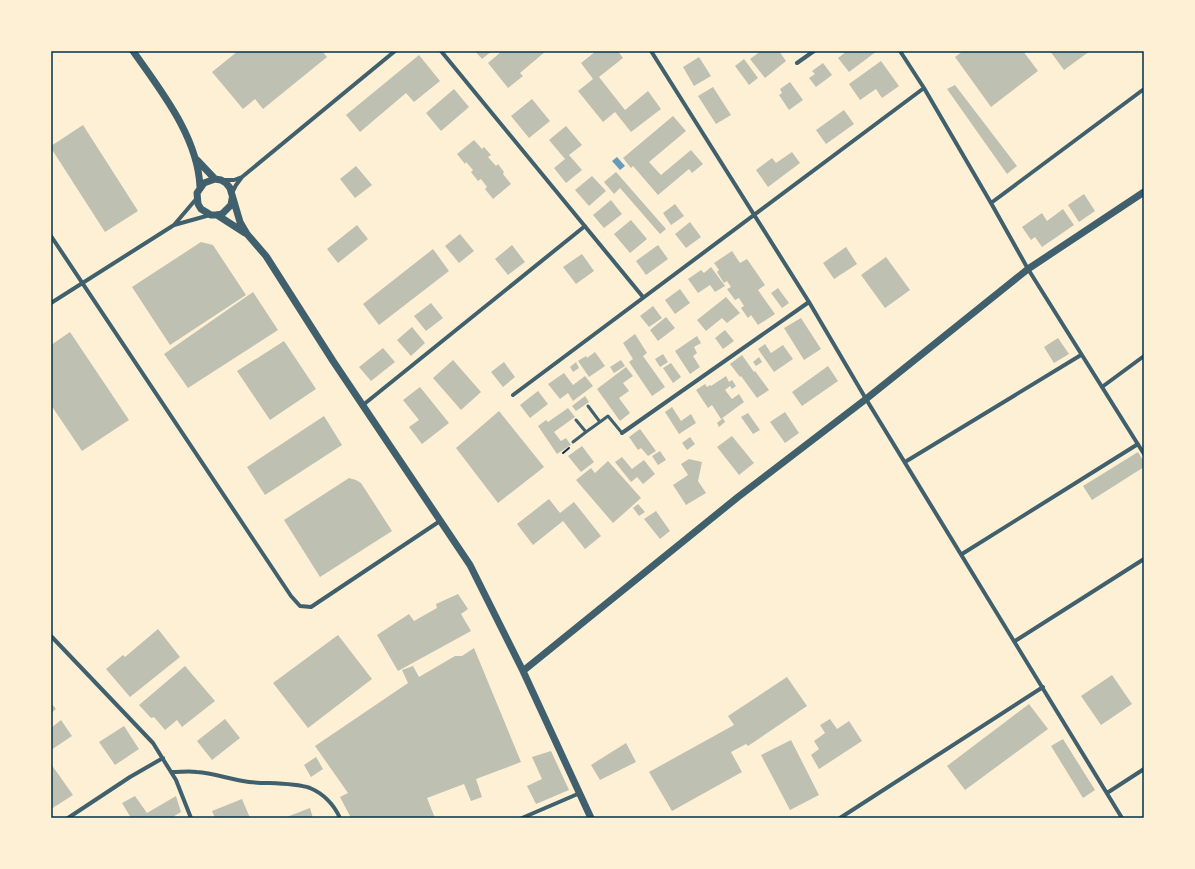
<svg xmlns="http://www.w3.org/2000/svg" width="1195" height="869" viewBox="0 0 1195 869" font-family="Karla,sans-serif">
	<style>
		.water { fill: #669bbc }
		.building { fill: #bec0b2 }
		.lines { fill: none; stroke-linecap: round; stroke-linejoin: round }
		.path { stroke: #003049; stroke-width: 2 }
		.service { stroke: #3f606c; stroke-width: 3 }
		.minor { stroke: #3f606c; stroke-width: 4 }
		.tertiary { stroke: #3f606c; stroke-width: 7 }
		.neatline { fill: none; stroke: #003049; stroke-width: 1.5 }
	</style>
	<rect width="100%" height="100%" fill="#fdf0d5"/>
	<path class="water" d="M617,157L625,166L620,170L612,161Z"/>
	<path class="building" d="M238,51H322L327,57L263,109L255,99L243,109L212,72Z
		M475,51H492L482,59Z
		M502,51H546L520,73L523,76L508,88L488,63Z
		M596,51H618L623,58L599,77L625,110L648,91L661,109L631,132L615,112L603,122L578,91L593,79L581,63Z
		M761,51H779L786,61L765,78L750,59Z
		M847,51H877L849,72L838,58Z
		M963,51H1023L1038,71L991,107L955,57Z
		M1050,51H1090L1064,70Z
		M419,55L440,81L414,102L406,93L360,132L346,115Z
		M699,57L711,76L694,86L683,67Z
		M744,59L758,78L749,85L735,66Z
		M881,61L899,86L882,98L876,89L860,100L849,84Z
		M823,63L832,75L816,87L809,78L815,74L812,71Z
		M790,82L803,100L789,110L779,95L782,93L780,89Z
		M955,85L1017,166L1007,174L947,89Z
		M713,87L731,115L716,124L698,96Z
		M454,89L469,107L441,131L426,113Z
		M532,99L550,121L529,138L511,116Z
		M844,110L854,124L826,144L816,130Z
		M673,116L686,131L649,162L661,175L691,150L703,164L692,173L689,169L658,195L633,166L631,168L623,158Z
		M83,125L138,211L105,232L51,148V146Z
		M566,126L582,145L569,155L582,170L566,183L554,168L565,159L549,140Z
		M474,140L482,149L484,147L491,155L488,157L496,166L498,164L504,172L503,174L511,184L493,199L485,189L487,187L481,179L478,181L471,172L473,170L466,162L465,164L457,154Z
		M792,152L800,163L768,187L756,170L772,158L776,163Z
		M356,166L372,185L355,198L340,179Z
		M616,172L666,229L660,234L620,188L614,194L604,182Z
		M592,176L606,191L589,206L575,190Z
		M1084,194L1095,211L1079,222L1068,205Z
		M611,200L622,214L604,228L593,215Z
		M675,204L684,216L671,225L663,213Z
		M1063,209L1074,225L1042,247L1035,237L1031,240L1022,227L1042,213L1047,221Z
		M631,220L647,239L630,253L614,234Z
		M690,222L701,237L686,248L675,234Z
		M357,225L368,239L338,263L327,249Z
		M460,234L474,251L459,263L445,246Z
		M201,242L213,245L246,295L170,345L132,287Z
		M512,245L525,262L508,275L495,259Z
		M658,245L668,259L646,275L636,261Z
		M846,247L857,264L834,279L823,263Z
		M433,249L449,271L379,325L363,304Z
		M732,251L740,263L747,259L765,285L758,290L775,314L758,325L751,315L748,318L741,308L744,306L739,298L735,300L727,289L731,287L727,281L724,283L717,272L719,270L714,263Z
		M582,254L594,271L576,284L563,267Z
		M886,257L910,290L885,308L861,275Z
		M711,267L725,286L715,292L710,285L698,293L688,279L701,270L704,273Z
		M778,288L789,303L782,308L771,293Z
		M680,289L690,303L675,314L665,300Z
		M253,292L278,330L188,388L164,354Z
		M726,297L740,313L727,323L722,318L706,331L697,320Z
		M431,303L443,318L426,331L414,316Z
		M653,306L662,318L649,327L640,316Z
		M666,317L675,328L658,341L650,330Z
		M801,318L821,349L804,360L784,328Z
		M412,327L425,343L411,356L397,340Z
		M725,330L734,341L723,349L715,338Z
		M70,332L129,420L82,451L51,405V345Z
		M635,334L647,353L643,356L665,387L652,396L629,362L633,359L623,343Z
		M697,336L701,343L694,347L697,353L693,356L700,367L690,374L675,351Z
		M1058,338L1069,354L1054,363L1044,347Z
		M284,341L316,389L270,420L237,371Z
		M765,344L771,353L783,345L793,359L774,372L758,349Z
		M383,348L395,362L371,381L359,367Z
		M595,352L605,366L589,377L578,361L586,356L587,358Z
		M663,354L668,362L660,367L655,359Z
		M742,355L754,372L755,371L769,390L757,398L741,376L740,377L730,364Z
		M759,357L762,362L756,366L753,362Z
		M453,360L481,392L461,410L433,378Z
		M621,360L625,366L614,373L610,367Z
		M504,362L515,377L503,387L491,372Z
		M576,362L579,368L573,372L570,367Z
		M671,363L681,377L673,383L663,368Z
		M828,366L838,381L802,406L792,392Z
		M626,367L633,376L623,383L629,391L619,398L630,413L620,421L597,389Z
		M564,373L573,385L585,376L593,386L573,401L568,393L560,399L548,384Z
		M726,376L729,382L732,380L736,386L732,389L730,386L725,390L732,399L739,394L744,402L721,419L712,405L708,408L696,390L705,384L707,387L710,385L711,386Z
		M420,387L449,423L422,444L409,427L419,420L403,400Z
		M538,391L548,404L530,418L520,405Z
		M585,396L589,402L576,411L572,406Z
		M672,407L681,421L691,414L696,423L679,434L665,412Z
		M568,408L575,417L554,432L561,441L566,438L571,445L557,454L538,426L546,420L548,422Z
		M499,411L544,467L498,503L456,448Z
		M785,412L799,433L785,443L770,422Z
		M748,413L760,430L753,434L741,417Z
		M324,416L342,445L265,495L247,467Z
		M723,418L725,422L719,427L717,423Z
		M640,429L656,451L648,456L641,448L638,450L629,437Z
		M732,436L754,463L739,475L717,447Z
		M690,437L695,444L687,450L682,443Z
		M582,446L594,462L581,472L568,456Z
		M660,451L666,460L658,465L652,456Z
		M1138,452L1144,462V467L1092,500L1083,486Z
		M622,457L632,469L644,460L655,474L643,484L637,477L631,482L615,462Z
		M689,459L702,462L698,481L706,493L686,505L673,485L688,475L681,464Z
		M608,461L641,498L613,523L576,480L591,468L595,473Z
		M349,478L356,480L361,483L392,531L320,577L284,520Z
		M549,499L560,513L574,502L601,536L585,549L563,521L533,545L517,524Z
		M638,504L645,512L639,516L633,508Z
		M656,511L670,531L660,539L644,519Z
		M458,594L468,609L461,614L471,631L398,671L377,635L409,614L414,621L437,608L436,604Z
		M158,629L180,657L130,697L106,669L123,655L125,657Z
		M338,635L372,679L308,728L273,683Z
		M474,648L521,762L476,779L482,797L471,801L464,784L427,798L435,818H351L340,797L348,793L315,746L408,683L402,670L413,666L419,677L455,656H462Z
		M185,666L215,701L182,727L177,720L165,730L154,717L151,718L139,705Z
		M1112,675L1132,704L1101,725L1081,696Z
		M787,677L807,706L748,746L746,744L731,752L742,772L672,811L649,772L734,725L728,716Z
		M51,703L56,709L51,713Z
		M1029,704L1048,729L965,790L947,766Z
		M225,719L240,738L212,760L197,741Z
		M830,719L837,729L849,721L862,741L819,769L811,755L819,749L814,741L825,733L820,725Z
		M61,720L72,736L51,750V728Z
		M124,726L139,749L115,765L99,742Z
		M1063,739L1095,790L1083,798L1051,746Z
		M791,740L819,795L790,810L761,755Z
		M626,743L636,762L600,780L591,765Z
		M551,751L569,790L536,804L527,786L542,779L532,757Z
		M316,757L323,769L311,777L304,765Z
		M51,764L73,795L51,809Z
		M135,796L147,813L176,796L181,812L171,818H131L122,803Z
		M242,799L250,818H215L212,811Z
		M310,808L313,818H284Z"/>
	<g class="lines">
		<path class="path" d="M563,453L569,448"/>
		<path class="service" d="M588,406L600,422L608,416L622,433
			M576,420L586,432L600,422
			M573,442L586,432"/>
		<path class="minor" d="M441,51L643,297
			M651,51L809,302L866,399L1122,818
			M900,51L924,88L991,203L1028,269L1144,454
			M797,63L814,51
			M223,180H234L242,177
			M232,193L236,185L242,177L395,51
			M991,203L1144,89
			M174,225L197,198
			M51,236L291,596L300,606L311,607L440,521
			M51,303L174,225L210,215
			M1102,387L1144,356
			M513,395L924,88
			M363,405L585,226
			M622,433L809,302
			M905,462L1081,355
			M962,554L1138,444
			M51,636L153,743L176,780L191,818
			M1015,641L1144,559
			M172,772C181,772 189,771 197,772C214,773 231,780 249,782C268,784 291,782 310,788C324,794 334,805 340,818
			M1107,793L1144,769
			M68,818L130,777L163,758
			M522,818L580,793
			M840,818L1043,687"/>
		<path class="tertiary" d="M133,51C161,91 198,137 200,187
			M197,160L215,179
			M232,199L231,205L222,214L217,215H211L201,209L198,204L197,193L204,183L215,179L221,180L226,183L230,188L240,222L247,234L266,256L333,361L470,565L523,671L591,818
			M217,215L245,233
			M523,671L738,497L866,399L1028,269L1144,192"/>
	</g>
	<rect width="1195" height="869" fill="none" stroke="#fdf0d5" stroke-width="104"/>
	<rect x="52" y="52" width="1091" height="765" class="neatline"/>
</svg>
